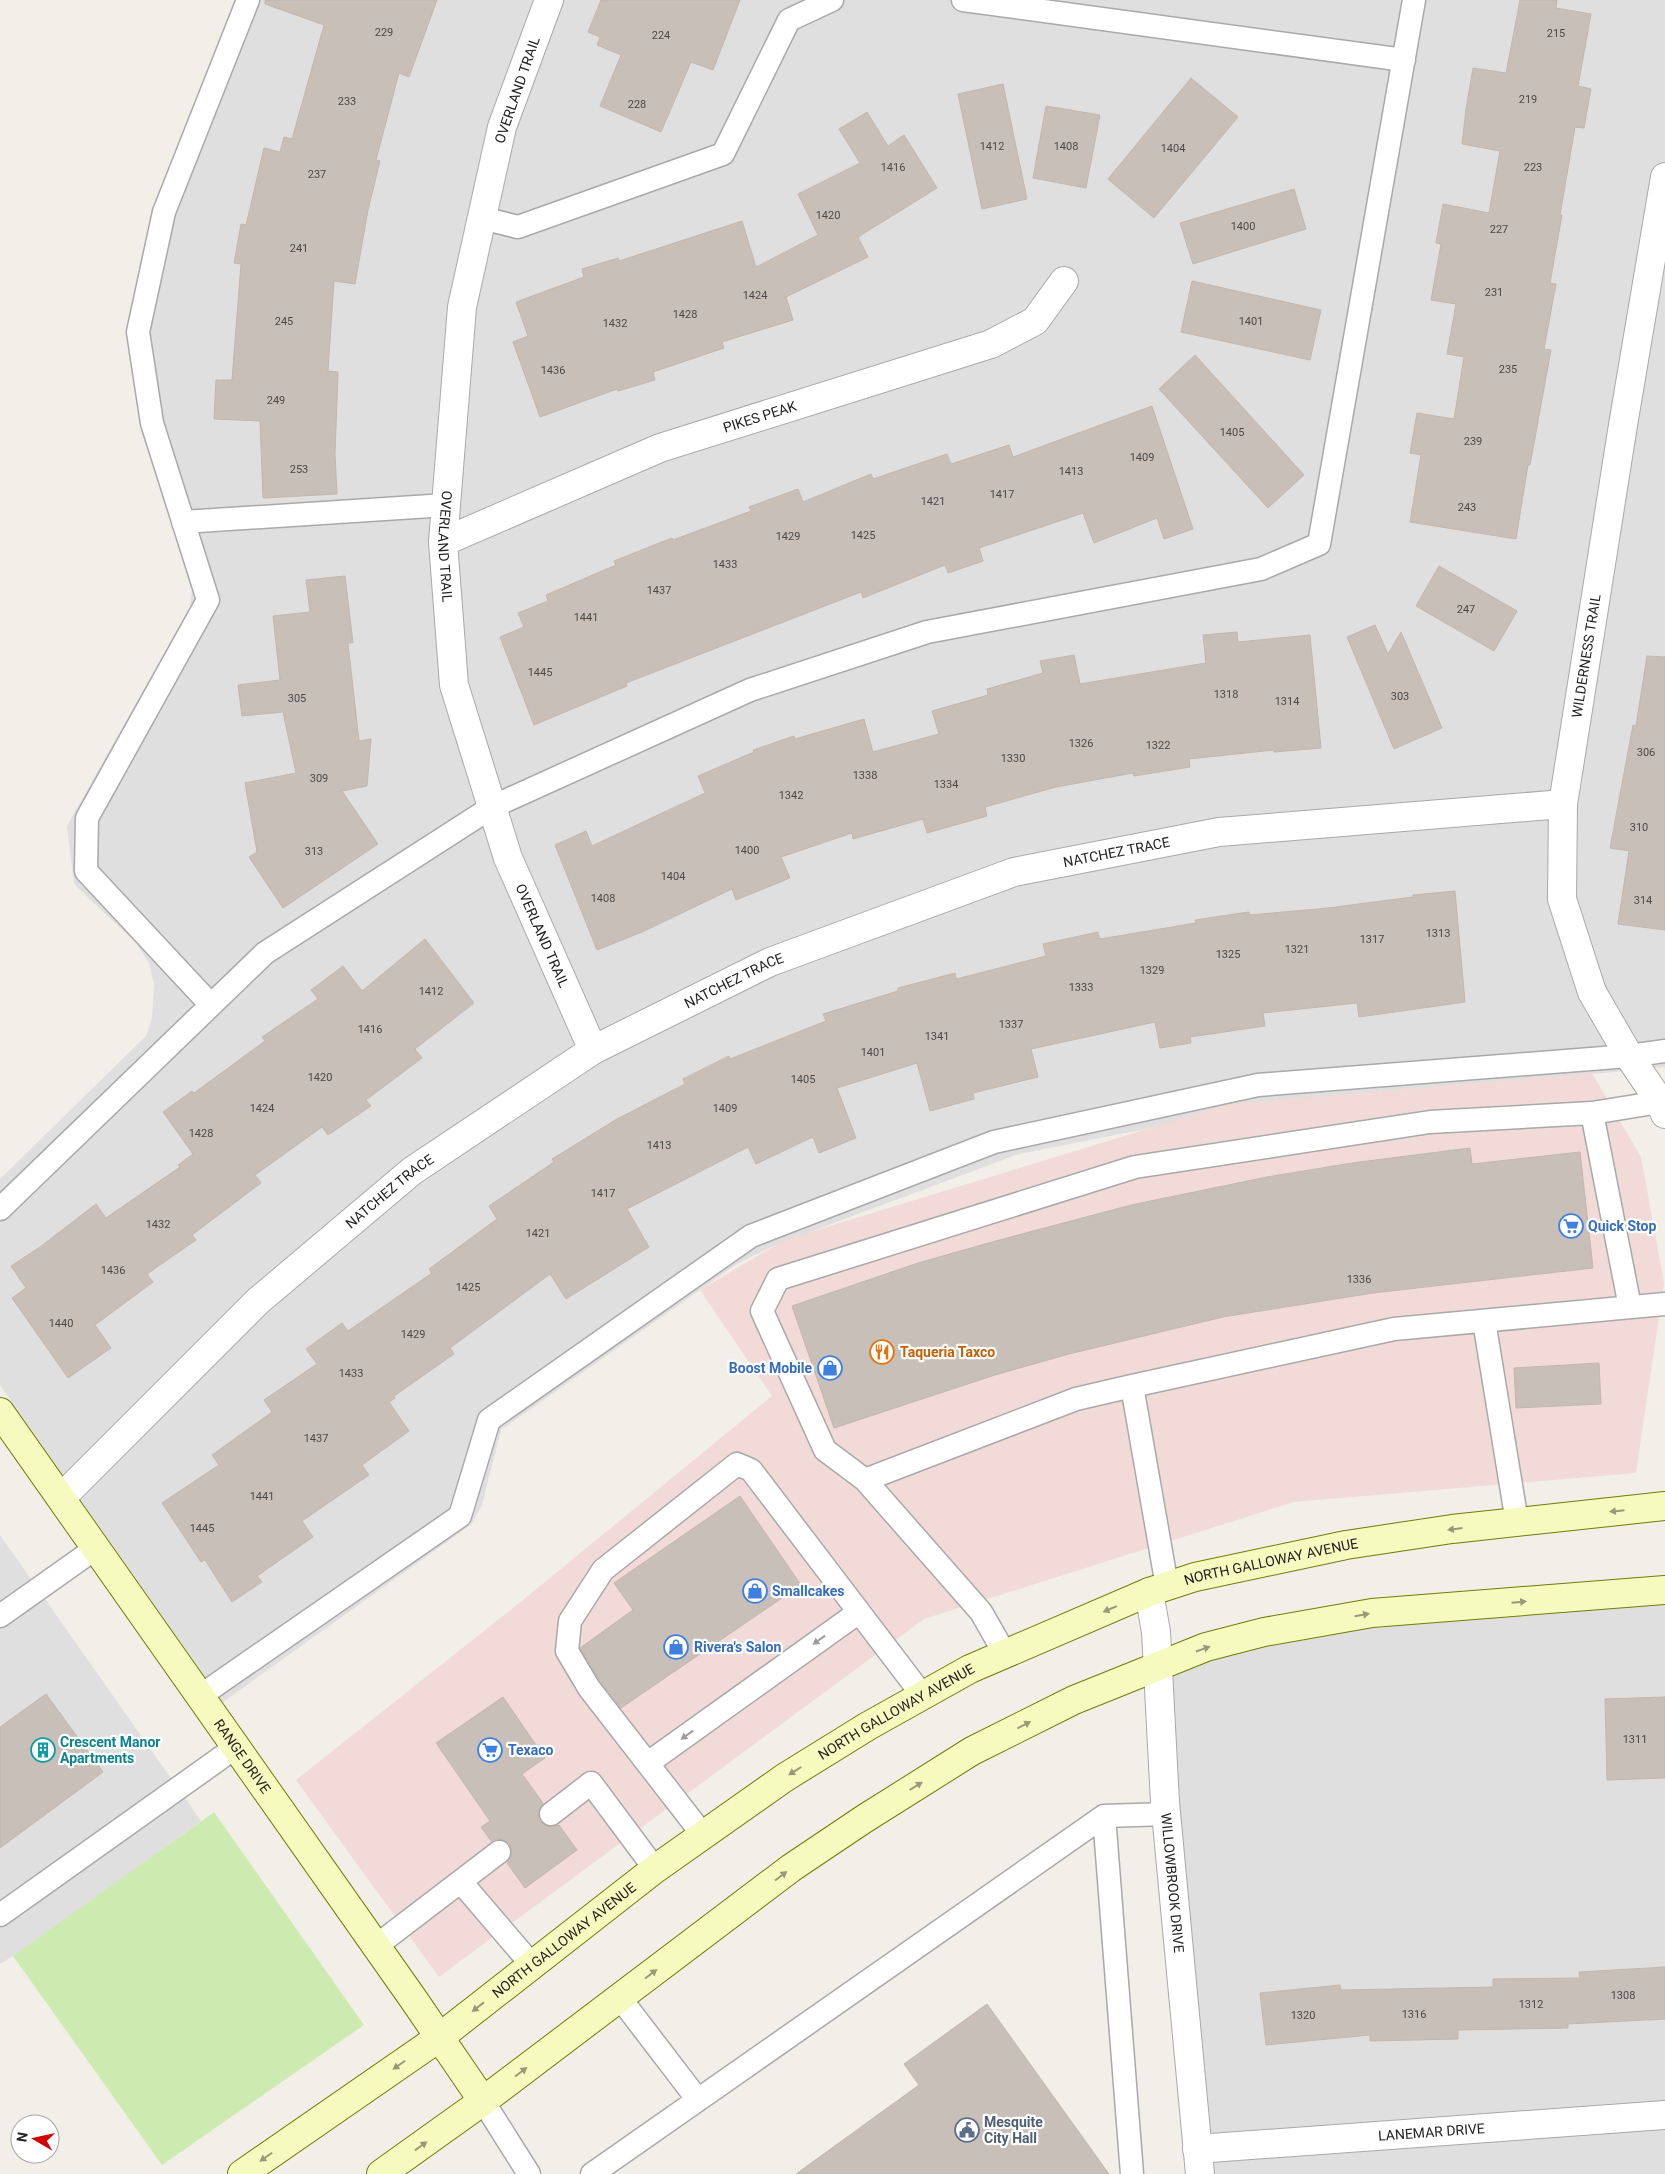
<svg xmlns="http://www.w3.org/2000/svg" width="1665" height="2174" viewBox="0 0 1665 2174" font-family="Roboto,sans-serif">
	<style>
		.residential { fill: #e0dfdf }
		.commercial { fill: #f2dad9 }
		.grass { fill: #cdebb0 }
		.building { fill: #c7bfb8; stroke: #c4b6ab }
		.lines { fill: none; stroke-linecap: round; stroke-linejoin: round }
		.lane-casing { stroke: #a9a9a9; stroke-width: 25 }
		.street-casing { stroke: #a9a9a9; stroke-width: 30 }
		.secondary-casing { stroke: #707d05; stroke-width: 30 }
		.lane { stroke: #fff; stroke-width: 22 }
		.street { stroke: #fff; stroke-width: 28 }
		.secondary { stroke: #f7fabf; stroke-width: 28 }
		.oneway { fill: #979978 }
		.oneway2 { fill: #9c9c9c }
		.labels { text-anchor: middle; stroke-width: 4.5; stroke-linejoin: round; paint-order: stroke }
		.number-label { font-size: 11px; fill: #4b4948 }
		.street-label { font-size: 14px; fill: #222; stroke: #fff }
		.shop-label { font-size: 14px; font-weight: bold; fill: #366cbe; stroke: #fff; text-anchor: start }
		.food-label { font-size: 14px; font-weight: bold; fill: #c56008; stroke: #fff; text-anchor: start }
		.culture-label { font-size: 14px; font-weight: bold; fill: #0d838f; stroke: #fff; text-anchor: start }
		.service-label { font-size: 14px; font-weight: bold; fill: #4e5e75; stroke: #fff; text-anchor: start }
	</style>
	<rect width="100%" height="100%" fill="#f2efe9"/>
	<path class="residential" d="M237,0H1665V1067L1314,1101L1217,1115L1019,1154L775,1245L737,1264L501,1430L482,1505L472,1524L223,1702L0,1385V1179L146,1036L152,1018L154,985L149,963L136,943L74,884L67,826L190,607L193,582L142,434L128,331Z
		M0,1535L201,1821L29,1946L0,1964Z
		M1665,1592V2174H1200L1158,1666L1264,1632Z"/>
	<path class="commercial" d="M1592,1073L1641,1157L1664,1283L1636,1473L1294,1502L924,1619L439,1977L296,1780L523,1600L772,1396L700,1290L784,1240L1229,1104Z"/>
	<path class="grass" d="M214,1812L364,2025L162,2165L13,1956Z"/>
	<path class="building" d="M265,0H437L409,77L399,73L376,160L380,161L368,210L355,284L334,281L328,371L338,372L335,454L337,494L263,498L260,421L214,419L216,380H232L241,264L234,263L241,224L246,225L264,148L280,152L284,137L292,139L324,25L265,4Z
		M601,0H740L713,70L691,62L661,132L600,106L621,55L597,45L600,37L588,32Z
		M1520,0H1557L1556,8L1591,14L1578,86L1591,89L1584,128L1575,127L1560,215H1562L1550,283L1556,284L1544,349L1551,350L1530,465H1528L1516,539L1410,522L1421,455L1410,453L1417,413L1454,419L1464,357L1447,354L1456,304L1431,300L1441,244L1436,243L1443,204L1489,213L1500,151L1462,144L1466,109L1473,68L1506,73Z
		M1191,78L1238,117L1154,218L1108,179Z
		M1003,84L1027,199L982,209L958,94Z
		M1046,106L1100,115L1086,188L1033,178Z
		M867,112L888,146L904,135L937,188L858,237L868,257L786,297L793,320L722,342L724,348L653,372L655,380L618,391L617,389L540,417L513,342L528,336L516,302L584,277L582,269L618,258L619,261L742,221L756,267L818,235L798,194L860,163L839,129Z
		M1294,189L1306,229L1193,264L1180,223Z
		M1192,281L1321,310L1310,360L1181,332Z
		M1195,355L1304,475L1268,508L1159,389Z
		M1152,406L1193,529L1164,539L1157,518L1094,543L1083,513L979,548L983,561L948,573L945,565L863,598L861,592L626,683L627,686L534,725L500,637L524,627L518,613L548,601L546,595L616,565L614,561L672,538L673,540L751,511L749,507L798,489L803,502L871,474L873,479L947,454L951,464L1009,445L1013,457Z
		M1439,566L1517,611L1494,651L1416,606Z
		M345,576L353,643H348L359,741L371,739L367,786L342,791L378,844L283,908L249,857L257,852L245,783L296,773L283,712L242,716L238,685L280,680L273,616L310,612L306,580Z
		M1375,625L1388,654L1401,632L1442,728L1394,749L1347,637Z
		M1237,632L1238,642L1310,635L1321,748L1274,752V750L1189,759L1190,767L1134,776L1133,773L1056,787L985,807L987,816L927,833L923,819L853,839L852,833L781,857L790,878L736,900L732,889L642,932L597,950L555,845L586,831L592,846L705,793L698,776L754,752L753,750L794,736L795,739L864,719L873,752L939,734L932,711L988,695L987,689L1043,673L1040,661L1074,655L1080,684L1206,663L1203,635Z
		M1647,656L1665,657V930L1618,924L1629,851L1610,848L1633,725L1636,726Z
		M1455,891L1465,1002L1359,1017L1357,1003L1263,1013L1265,1026L1190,1037L1191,1043L1160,1048L1155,1022L1031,1049L1038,1077L973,1093L974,1099L930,1111L917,1063L837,1088L856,1138L819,1153L813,1137L756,1164L748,1147L627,1209L649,1247L566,1299L550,1274L450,1348L454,1354L394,1396L395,1398L389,1402L409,1431L362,1465L369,1475L302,1521L313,1537L257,1576L262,1582L232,1602L205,1560L201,1562L162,1503L219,1465L212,1455L272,1412L264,1400L317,1364L306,1349L342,1323L348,1331L432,1273L429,1269L497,1219L489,1206L554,1162L552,1159L617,1119L685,1084L683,1079L729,1056L730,1059L826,1021L823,1014L898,991V988L955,973L956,979L1046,956L1043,944L1098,932L1100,939L1196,923L1195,920L1249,912L1250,915L1328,908L1413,897V895Z
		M425,939L474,1003L415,1049L422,1058L366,1100L371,1106L328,1135L322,1127L255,1175L261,1183L192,1235L196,1240L147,1274L153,1282L95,1325L111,1348L68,1378L12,1298L26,1288L11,1266L40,1247L96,1204L106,1218L180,1167L178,1165L193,1154L163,1112L192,1091L194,1093L265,1041L262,1037L318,999L311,990L343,966L362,991Z
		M1470,1148L1472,1164L1580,1152L1593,1268L1373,1293L1223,1317L1069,1354L995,1375L834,1428L792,1306L918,1263L992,1242L1131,1205L1267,1177L1352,1163Z
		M1599,1363L1601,1404L1516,1408L1514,1368Z
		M740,1496L801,1585L621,1708L600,1681L580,1648L633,1610L614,1583Z
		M46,1694L103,1772L0,1848V1727Z
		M503,1697L545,1758L522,1774L543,1803L539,1810L540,1822L547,1826L552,1827L559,1825L577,1850L525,1888L507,1863L511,1857L510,1844L504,1840L497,1839L491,1841L481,1827L490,1821L436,1743Z
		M1665,1697V1778L1607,1780L1605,1699Z
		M1665,1967V2019L1568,2024V2028L1458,2030V2039L1370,2041V2035L1266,2045L1260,1993L1340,1985L1341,1990L1493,1987V1979L1580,1978L1579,1972Z
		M987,2004L1109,2174H796L919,2085L904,2064Z"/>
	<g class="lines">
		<g class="lane-casing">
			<path id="lane" d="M963,0L1404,60
				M482,218L518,227L723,154L789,20L832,0
				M183,522L446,505
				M211,1005L86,871L87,818L208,600L152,423L138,332L164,212L248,0
				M1592,1113L1630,1307
				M0,1209L265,953L492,807L750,690L927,632L1261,569L1319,544L1414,0
				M1484,1321L1517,1522
				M1132,1386L1167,1586
				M865,1480L825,1450L762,1311L778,1279L1135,1167L1430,1122L1592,1113L1660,1102
				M0,1616L96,1548
				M1005,1654L981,1612L865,1480L1076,1399L1132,1386L1394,1329L1665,1304
				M200,1696L460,1516L489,1420L751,1236L994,1142L1258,1085L1629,1056L1665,1051
				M648,1763L859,1612
				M551,1814L591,1783L655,1869
				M1104,1816L1132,2174
				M703,1835L589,1688L567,1651L570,1621L603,1570L737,1464L751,1470L923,1696
				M461,1882L532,1965
				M0,1915L236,1747
				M376,1946L499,1852
				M620,1998L698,2100
				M483,2101L529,2174
				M592,2174L1104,1816L1167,1814"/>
		</g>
		<g class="street-casing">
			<g id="street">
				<path id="s1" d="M549,0L502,127L462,307L443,542L454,685L508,858L593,1050"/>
				<path d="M1665,177L1623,425L1563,804L1562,899L1592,992L1629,1056L1660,1102L1665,1114"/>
				<path id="s2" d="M443,542L660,448L991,344L1035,321L1064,281"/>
				<path id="s3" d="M61,1498L258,1301L412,1171L593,1050L770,962L1014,872L1219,832L1563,804"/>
				<path id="s4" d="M1149,1592L1156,1632L1165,1802L1200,2174"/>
				<path id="s5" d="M1197,2149L1665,2115"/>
			</g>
		</g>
		<g class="secondary-casing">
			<g id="secondary">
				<path id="s6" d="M0,1412L414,2000L483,2101"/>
				<path id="s7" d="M242,2174L440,2037L655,1869L784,1778L868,1726L970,1669L1149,1592L1195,1577L1346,1545L1452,1529L1665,1506"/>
				<path d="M381,2174L483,2101L791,1868L864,1819L972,1751L1074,1700L1206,1647L1264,1632L1372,1613L1665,1590"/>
			</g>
		</g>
		<use href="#lane" class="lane"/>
		<use href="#street" class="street"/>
		<use href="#secondary" class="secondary"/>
	</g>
	<defs><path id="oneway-solid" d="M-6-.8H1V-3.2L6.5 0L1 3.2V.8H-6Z" transform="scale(1.25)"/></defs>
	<g class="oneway">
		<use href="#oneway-solid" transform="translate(1617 1511) rotate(174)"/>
		<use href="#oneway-solid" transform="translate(1455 1529) rotate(173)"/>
		<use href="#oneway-solid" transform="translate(1519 1602) rotate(-5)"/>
		<use href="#oneway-solid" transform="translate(1110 1609) rotate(157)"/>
		<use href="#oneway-solid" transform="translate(1362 1615) rotate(-10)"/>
		<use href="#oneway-solid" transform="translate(1203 1649) rotate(-19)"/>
		<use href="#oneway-solid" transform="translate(1024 1725) rotate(-27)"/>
		<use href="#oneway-solid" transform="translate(795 1771) rotate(148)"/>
		<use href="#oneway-solid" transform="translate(916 1786) rotate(-32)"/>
		<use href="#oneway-solid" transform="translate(781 1876) rotate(-37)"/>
		<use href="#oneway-solid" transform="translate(651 1974) rotate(-37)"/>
		<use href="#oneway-solid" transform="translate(478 2007) rotate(142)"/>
		<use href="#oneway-solid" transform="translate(399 2065) rotate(145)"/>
		<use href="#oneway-solid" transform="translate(521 2072) rotate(-37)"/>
		<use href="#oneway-solid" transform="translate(421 2146) rotate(-36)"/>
		<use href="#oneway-solid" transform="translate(266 2157) rotate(145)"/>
	</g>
	<g class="oneway2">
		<use href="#oneway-solid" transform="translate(819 1640) rotate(144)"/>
		<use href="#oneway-solid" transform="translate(687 1735) rotate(144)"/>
	</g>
	<defs>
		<g id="supermarket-ring" transform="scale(1.25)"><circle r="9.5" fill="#fff" stroke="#3f7fe0" stroke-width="1.5"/><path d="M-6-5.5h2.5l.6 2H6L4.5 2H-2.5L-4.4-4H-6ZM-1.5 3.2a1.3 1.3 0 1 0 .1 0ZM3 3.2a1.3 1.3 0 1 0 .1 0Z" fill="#3f7fe0"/></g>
		<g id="restaurant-ring" transform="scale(1.25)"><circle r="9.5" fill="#fff" stroke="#e8710a" stroke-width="1.5"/><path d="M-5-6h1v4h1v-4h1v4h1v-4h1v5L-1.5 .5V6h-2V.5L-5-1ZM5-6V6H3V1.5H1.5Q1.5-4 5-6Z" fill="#e8710a"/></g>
		<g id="shop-ring" transform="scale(1.25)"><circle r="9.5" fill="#fff" stroke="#3f7fe0" stroke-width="1.5"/><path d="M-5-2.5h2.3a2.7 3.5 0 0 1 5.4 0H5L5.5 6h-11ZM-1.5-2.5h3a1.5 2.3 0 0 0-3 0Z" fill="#3f7fe0"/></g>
		<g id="building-ring" transform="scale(1.25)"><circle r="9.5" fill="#fff" stroke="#0f9aa8" stroke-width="1.5"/><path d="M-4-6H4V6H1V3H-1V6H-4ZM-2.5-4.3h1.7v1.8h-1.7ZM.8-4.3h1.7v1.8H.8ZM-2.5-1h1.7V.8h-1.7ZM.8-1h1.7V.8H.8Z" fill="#0f9aa8"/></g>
		<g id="civic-ring" transform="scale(1.25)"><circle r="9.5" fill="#fff" stroke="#5c6f8a" stroke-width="1.5"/><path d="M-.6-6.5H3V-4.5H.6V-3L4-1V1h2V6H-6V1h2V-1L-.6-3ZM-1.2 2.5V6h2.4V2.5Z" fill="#5c6f8a"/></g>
	</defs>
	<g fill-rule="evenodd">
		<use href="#supermarket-ring" x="1571" y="1226"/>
		<use href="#restaurant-ring" x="882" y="1352"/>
		<use href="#shop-ring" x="830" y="1368"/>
		<use href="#shop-ring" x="755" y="1591"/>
		<use href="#shop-ring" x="676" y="1647"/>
		<use href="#building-ring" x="43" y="1750"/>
		<use href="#supermarket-ring" x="490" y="1750"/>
		<use href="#civic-ring" x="967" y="2130"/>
	</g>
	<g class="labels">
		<g class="number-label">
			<text x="384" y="36">229</text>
			<text x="1556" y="37">215</text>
			<text x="661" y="39">224</text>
			<text x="1528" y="103">219</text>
			<text x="347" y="105">233</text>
			<text x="637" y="108">228</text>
			<text x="992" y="150">1412</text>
			<text x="1066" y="150">1408</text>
			<text x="1173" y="152">1404</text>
			<text x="893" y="171">1416</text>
			<text x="1533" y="171">223</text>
			<text x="317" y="178">237</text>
			<text x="828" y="219">1420</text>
			<text x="1243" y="230">1400</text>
			<text x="1499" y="233">227</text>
			<text x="299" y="252">241</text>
			<text x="1494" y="296">231</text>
			<text x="755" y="299">1424</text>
			<text x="685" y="318">1428</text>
			<text x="284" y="325">245</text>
			<text x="1251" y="325">1401</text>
			<text x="615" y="327">1432</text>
			<text x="1508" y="373">235</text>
			<text x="553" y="374">1436</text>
			<text x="276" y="404">249</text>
			<text x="1232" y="436">1405</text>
			<text x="1473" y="445">239</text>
			<text x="1142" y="461">1409</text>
			<text x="299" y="473">253</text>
			<text x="1071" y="475">1413</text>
			<text x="1002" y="498">1417</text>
			<text x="933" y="505">1421</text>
			<text x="1467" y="511">243</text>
			<text x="863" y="539">1425</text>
			<text x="788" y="540">1429</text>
			<text x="725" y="568">1433</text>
			<text x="659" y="594">1437</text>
			<text x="1466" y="613">247</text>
			<text x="586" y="621">1441</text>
			<text x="540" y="676">1445</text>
			<text x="1226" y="698">1318</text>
			<text x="1400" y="700">303</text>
			<text x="297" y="702">305</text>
			<text x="1287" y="705">1314</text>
			<text x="1081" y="747">1326</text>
			<text x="1158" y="749">1322</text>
			<text x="1646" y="756">306</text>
			<text x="1013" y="762">1330</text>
			<text x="865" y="779">1338</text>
			<text x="319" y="782">309</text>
			<text x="946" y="788">1334</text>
			<text x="791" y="799">1342</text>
			<text x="1639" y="831">310</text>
			<text x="747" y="854">1400</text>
			<text x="314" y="855">313</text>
			<text x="673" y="880">1404</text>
			<text x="603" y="902">1408</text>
			<text x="1643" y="904">314</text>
			<text x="1438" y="937">1313</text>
			<text x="1372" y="943">1317</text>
			<text x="1297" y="953">1321</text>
			<text x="1228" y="958">1325</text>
			<text x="1152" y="974">1329</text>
			<text x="1081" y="991">1333</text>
			<text x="431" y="995">1412</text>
			<text x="1011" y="1028">1337</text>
			<text x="370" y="1033">1416</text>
			<text x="937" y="1040">1341</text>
			<text x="873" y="1056">1401</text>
			<text x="320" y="1081">1420</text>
			<text x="803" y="1083">1405</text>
			<text x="262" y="1112">1424</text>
			<text x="725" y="1112">1409</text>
			<text x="201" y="1137">1428</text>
			<text x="659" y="1149">1413</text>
			<text x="603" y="1197">1417</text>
			<text x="158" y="1228">1432</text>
			<text x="538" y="1237">1421</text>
			<text x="113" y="1274">1436</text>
			<text x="1359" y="1283">1336</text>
			<text x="468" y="1291">1425</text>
			<text x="61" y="1327">1440</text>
			<text x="413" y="1338">1429</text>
			<text x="351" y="1377">1433</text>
			<text x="316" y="1442">1437</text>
			<text x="262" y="1500">1441</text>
			<text x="202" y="1532">1445</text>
			<text x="1635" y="1743">1311</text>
			<text x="1623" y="1999">1308</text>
			<text x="1531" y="2008">1312</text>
			<text x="1414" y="2018">1316</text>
			<text x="1303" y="2019">1320</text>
		</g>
		<g class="street-label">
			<text transform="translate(517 90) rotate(-71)" y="5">OVERLAND TRAIL</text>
			<text dy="5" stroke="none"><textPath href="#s2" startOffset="341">PIKES PEAK</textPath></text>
			<text dy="5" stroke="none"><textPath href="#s1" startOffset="560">OVERLAND TRAIL</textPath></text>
			<text transform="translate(1586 656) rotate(-81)" y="5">WILDERNESS TRAIL</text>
			<text dy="5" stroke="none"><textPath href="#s3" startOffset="1260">NATCHEZ TRACE</textPath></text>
			<text dy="5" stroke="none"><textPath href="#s1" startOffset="965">OVERLAND TRAIL</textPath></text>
			<text dy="5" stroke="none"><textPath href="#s3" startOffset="855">NATCHEZ TRACE</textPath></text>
			<text dy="5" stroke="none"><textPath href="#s3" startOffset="450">NATCHEZ TRACE</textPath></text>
			<text dy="5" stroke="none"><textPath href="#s7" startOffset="1208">NORTH GALLOWAY AVENUE</textPath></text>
			<text dy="5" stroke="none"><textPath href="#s7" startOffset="802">NORTH GALLOWAY AVENUE</textPath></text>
			<text dy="5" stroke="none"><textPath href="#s6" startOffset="421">RANGE DRIVE</textPath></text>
			<text dy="5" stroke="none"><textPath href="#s4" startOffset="292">WILLOWBROOK DRIVE</textPath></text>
			<text dy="5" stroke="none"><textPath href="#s7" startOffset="398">NORTH GALLOWAY AVENUE</textPath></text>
			<text dy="5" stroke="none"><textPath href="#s5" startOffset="235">LANEMAR DRIVE</textPath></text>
		</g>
		<g class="shop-label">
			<text x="1588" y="1231">Quick Stop</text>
			<text x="812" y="1373" text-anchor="end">Boost Mobile</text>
			<text x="772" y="1596">Smallcakes</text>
			<text x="694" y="1652">Rivera's Salon</text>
			<text x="508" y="1755">Texaco</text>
		</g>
		<g class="food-label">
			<text x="900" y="1357">Taqueria Taxco</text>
		</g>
		<g class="culture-label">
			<text x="60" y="1747">Crescent Manor<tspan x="60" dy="16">Apartments</tspan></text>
		</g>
		<g class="service-label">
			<text x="984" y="2127">Mesquite<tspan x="984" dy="16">City Hall</tspan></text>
		</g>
	</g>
	<g transform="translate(35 2139) rotate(279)"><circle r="24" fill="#ffffff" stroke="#a7a7a7"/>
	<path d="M0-4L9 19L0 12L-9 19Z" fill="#d40000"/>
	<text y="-8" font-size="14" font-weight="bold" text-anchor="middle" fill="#222222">N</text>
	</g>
</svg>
